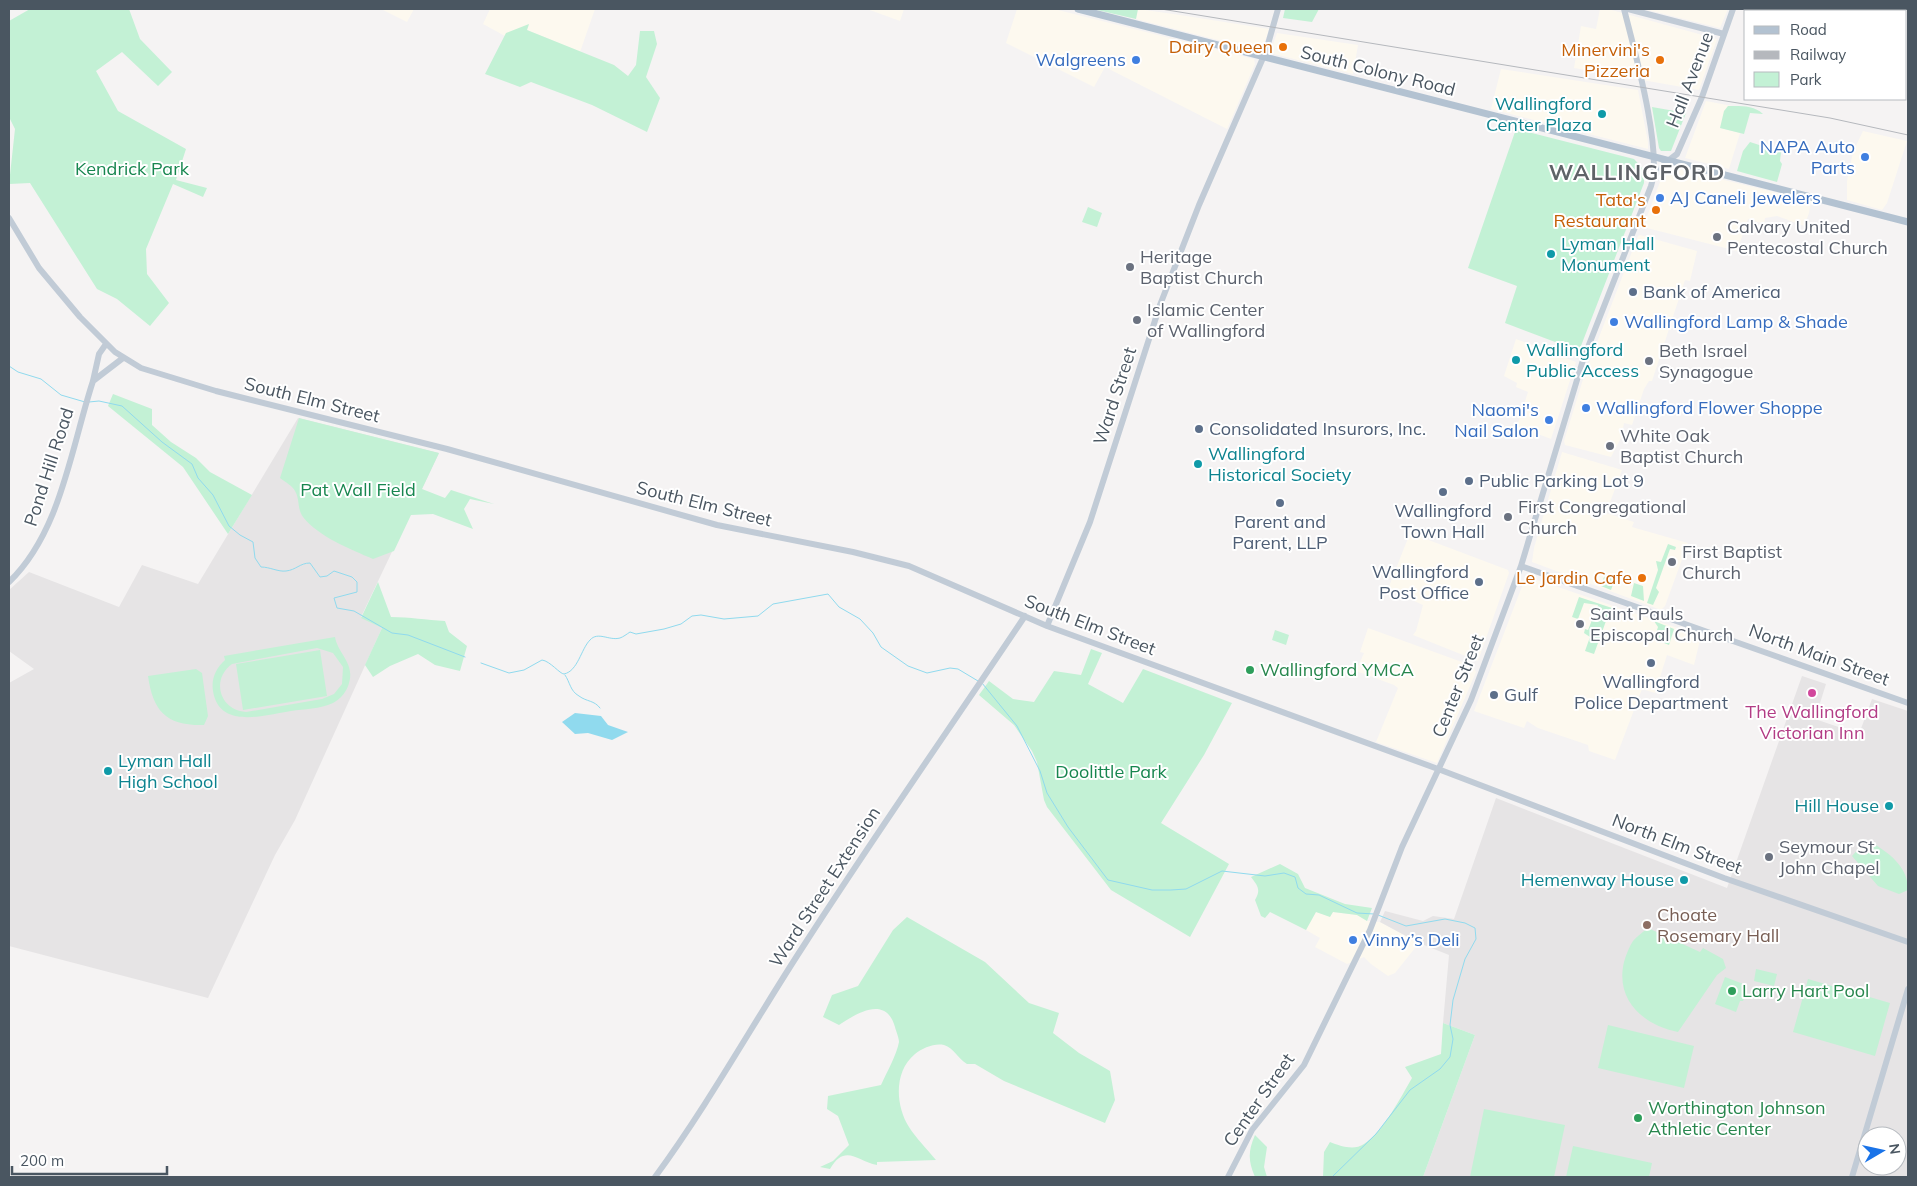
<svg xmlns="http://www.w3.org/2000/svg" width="1917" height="1186" viewBox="0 0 1917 1186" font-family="Mulish,sans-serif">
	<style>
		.commercial { fill: #fdf9ef }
		.education { fill: #e6e4e5; fill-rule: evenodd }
		.green { fill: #c3f1d5; fill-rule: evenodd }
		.water { fill: #90daee }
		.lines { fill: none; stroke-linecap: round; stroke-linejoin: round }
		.stream { stroke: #90daee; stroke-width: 1 }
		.secondary { stroke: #c1cbd6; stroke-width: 6 }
		.primary { stroke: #b3c2d1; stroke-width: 7 }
		.rail { stroke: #b5b8bd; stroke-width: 1 }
		.food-dot { fill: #e8710a; stroke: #fff; stroke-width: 2 }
		.shop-dot { fill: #3f7fe0; stroke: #fff; stroke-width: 2 }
		.culture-dot { fill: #0f9aa8; stroke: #fff; stroke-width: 2 }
		.worship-dot { fill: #6b7280; stroke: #fff; stroke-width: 2 }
		.service-dot { fill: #5c6f8a; stroke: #fff; stroke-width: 2 }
		.leisure-dot { fill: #2e9e5b; stroke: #fff; stroke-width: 2 }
		.hotel-dot { fill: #d1479c; stroke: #fff; stroke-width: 2 }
		.education-dot { fill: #8d6e63; stroke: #fff; stroke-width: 2 }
		.labels { text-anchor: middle; stroke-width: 4; stroke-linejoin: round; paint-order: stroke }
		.food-label { font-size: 18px; fill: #c56008; stroke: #fff; text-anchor: end }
		.shop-label { font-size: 18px; fill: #366cbe; stroke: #fff; text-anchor: start }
		.street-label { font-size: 18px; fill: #4a5661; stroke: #fff }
		.culture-label { font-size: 18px; fill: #0d838f; stroke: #fff; text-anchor: start }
		.park-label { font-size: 18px; fill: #17864f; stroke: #fff }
		.worship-label { font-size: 18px; fill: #5b616d; stroke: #fff; text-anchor: start }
		.service-label { font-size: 18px; fill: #4e5e75; stroke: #fff; text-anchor: start }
		.leisure-label { font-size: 18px; fill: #27864d; stroke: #fff; text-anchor: start }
		.hotel-label { font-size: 18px; fill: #b23c85; stroke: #fff }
		.education-label { font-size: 18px; fill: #785e54; stroke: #fff; text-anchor: start }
		.district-label { font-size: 22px; font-weight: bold; letter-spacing: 1px; fill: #5f6368; stroke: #fff }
	</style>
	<rect width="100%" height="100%" fill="#f5f3f3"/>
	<path class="commercial" d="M381,9H414L407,22Z
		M490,9H595L580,52L527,30L529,25L505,36L483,24Z
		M867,9H904L900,21Z
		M1017,9H1054L1254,59L1255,64L1227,129L1105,67L1094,87L1006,43Z
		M1138,9L1180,15L1269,29L1263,47L1257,50L1136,19Z
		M1600,9H1608L1717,39L1699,90L1574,68L1581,26L1596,29Z
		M1644,9H1728L1720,28Z
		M1277,33L1358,45L1353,74L1270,53Z
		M1501,69L1638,90L1648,142V149L1491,109Z
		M1706,101L1732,106H1728L1720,128L1740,133L1729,169L1685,158Z
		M1863,131L1907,141L1887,203L1882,210L1847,200V181L1853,152Z
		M1666,166L1811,201L1809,213L1804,226L1777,216L1765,218L1764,224L1748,219L1737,251L1643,227Z
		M1640,235L1697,251L1690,281L1685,280L1652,381H1649L1644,389L1632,425L1624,423L1621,438L1611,457L1565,445L1564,441L1584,376L1638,236Z
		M1516,339L1576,362L1551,439L1517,426L1528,392L1516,387L1517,383L1504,376Z
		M1562,452L1622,470L1606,513L1634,522L1632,527L1688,543L1665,606L1661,610L1532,562L1534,548Z
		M1410,533L1508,570L1509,573L1478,661L1413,635L1416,631L1423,605L1388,589Z
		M1526,576L1701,636L1694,665L1667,655L1655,693L1642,689L1615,760L1589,751L1588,745L1538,728L1527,721L1524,728L1474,711Z
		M1368,628L1473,666L1476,672L1437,763L1376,742L1398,688L1394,685L1356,671L1364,653L1360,652Z
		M1316,912L1329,916L1333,912L1357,915L1367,921L1380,922L1419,943L1395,973L1388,976L1371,964L1364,957L1347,964L1315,947L1320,938L1306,930Z"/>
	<path class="education" d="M298,418L439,453L361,617L382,628L295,820L275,855L208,998L9,946V683L34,669L9,651V590L29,572L119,607L142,565L198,584Z
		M1802,676L1826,684L1815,719L1859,734L1872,699L1908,711V1177H1423L1475,1035L1443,1023L1449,955L1419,943L1380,922L1385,911L1423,921L1433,916L1454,919L1496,798L1727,888ZM1867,1136H1897V1166H1867Z"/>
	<path class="green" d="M30,9H129L140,39L172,72L158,86L122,52L96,71L118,111L186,149L176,180L207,188L203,197L173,184L146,249L147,274L169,303L150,326L117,299L97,289L30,183L9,184L15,129L9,117V21Z
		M1093,9H1138L1136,19Z
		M1285,9H1319L1312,22L1283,18Z
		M529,24L527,30L614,65L628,76L636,65L640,31H654L657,44L646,77L660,98L647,132L592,105L531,82L520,87L485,74L506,33Z
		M1728,106C1740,106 1754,105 1763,114L1750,113L1744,134L1720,128L1724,111Z
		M1652,107L1686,113L1671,151H1661L1659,148Z
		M1516,129L1634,159L1644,170V183L1579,351L1505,323L1517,286L1468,268Z
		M1750,142L1781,152L1780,161L1782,164L1777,182L1737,171L1743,151Z
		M1088,207L1102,213L1097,227L1082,222Z
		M113,394L152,409V425L171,442L196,458L210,472L252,495L228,534L183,467L108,406Z
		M299,418L439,453L422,489L445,498L451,490L494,504L470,499L464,509L473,529L433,514L411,515L394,551L373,559C350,549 319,537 303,517C297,509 300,499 295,491C293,486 285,482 280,478Z
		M1668,544L1676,547L1675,550L1670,549L1656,588L1659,592L1653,605L1647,603L1658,570L1656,561L1661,562Z
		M1605,574L1616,576L1611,590L1601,586Z
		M378,582L391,617C410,617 426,620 445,621L449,632L467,646L460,671L435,665L418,654L390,666L373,677L365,665L382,628L361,618Z
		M1634,583L1643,586L1644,601L1631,596Z
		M1579,597L1615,609L1606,621L1594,654L1585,651L1590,637L1584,633L1585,629L1588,630L1598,605L1584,603L1578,619L1572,617Z
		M1654,621L1674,629L1669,645L1654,639L1658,627Z
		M1275,630L1289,635L1286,645L1272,640Z
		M335,637C338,654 355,663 349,683C347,691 341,699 333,703C320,709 304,709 291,711C265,715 219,730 213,691C211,679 216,668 225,660L224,656ZM317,648L333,653L343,667L342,684L334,694L322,699L246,712C219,710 211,679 232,664Z
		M1091,649L1102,653L1088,684L1123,703L1143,669L1232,703L1204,755L1161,823L1229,864L1190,937L1111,890L1047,807L1044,800L1037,762L1032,751L1014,725L979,695L989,681L1013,699L1034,702L1054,671L1081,675Z
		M320,650L327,696L243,710L236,664Z
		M196,669L202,673L208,716L204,725C167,726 153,712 148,676Z
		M1874,844C1892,855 1908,868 1908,890L1899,894L1878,886L1852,856L1861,846Z
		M1280,864L1298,874L1305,888L1345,904L1372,908L1367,921L1357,915L1333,912L1330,917L1316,912L1306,930L1270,912L1265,918L1261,916L1255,900C1261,890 1258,886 1251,877Z
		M907,917L985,962L1029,1003L1059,1013L1053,1033L1079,1053L1110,1071L1115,1100L1105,1123L1004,1081L975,1064H967C958,1059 954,1048 944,1045C934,1043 923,1048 915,1054C894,1071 895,1105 909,1127C916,1138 927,1149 936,1160L877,1162V1165C857,1161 845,1143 830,1169L820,1167L833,1161L849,1145L838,1116L827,1109L828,1096L881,1085C886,1074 897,1054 899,1042C899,1038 896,1031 895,1027C886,995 857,1013 839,1025L823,1017L832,995L858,986L893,930Z
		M1648,928L1700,952L1703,948L1723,959L1726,968L1717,975L1678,1032C1643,1025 1615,1000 1624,962C1626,955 1629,947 1633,941C1637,936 1643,932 1648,928Z
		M1756,969L1777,974L1774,986L1754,981Z
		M1725,977L1746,985L1742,996L1745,997L1743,1001H1740L1736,1012L1715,1004Z
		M1808,979L1890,1003L1875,1056L1793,1032Z
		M1443,1023L1475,1035L1423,1177H1323L1324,1152L1330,1142C1340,1146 1354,1151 1364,1144C1383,1132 1401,1097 1412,1078L1405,1067L1441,1054Z
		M1608,1025L1694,1046L1684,1088L1598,1068Z
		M1484,1109L1565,1125L1554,1177H1470Z
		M1255,1135L1267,1147L1264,1167L1267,1177H1255C1248,1161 1248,1151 1255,1135Z
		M1573,1146L1652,1163L1649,1177H1566Z"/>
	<path class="water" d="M575,713L601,716L608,725L628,732L612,740L588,733L575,734L562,722Z"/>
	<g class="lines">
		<path class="stream" d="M9,366L18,372L41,379L61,395L85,402
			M89,402L99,401L122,406L162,442L192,464L198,478L213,495L229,526L240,535L253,542L255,558L261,567C270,567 278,572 286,571C296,570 300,563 310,563L320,577L327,576L334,571L352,577L357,582V592L334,598L337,608L354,611L392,633L408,635L465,657
			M481,663L509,673L524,670L542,660C550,661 560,674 564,674C578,671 581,649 590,640C598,631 609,641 620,638C623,637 627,634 630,632L636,634L664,629L681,624L692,616L701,615L724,619L758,616L773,604L828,594L839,607L860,619L873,633L881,647L908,666L927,673L950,668L958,669L978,681
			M565,675C570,682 570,691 579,696C587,702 594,700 600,708
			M982,683L1017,726L1040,771L1047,793L1068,827L1108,880L1152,890H1171L1186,889L1222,871L1265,876L1284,873L1295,877L1298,888L1306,894L1319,895L1357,913L1374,914
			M1304,1177H1309
			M1332,1177L1376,1134L1410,1090L1440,1069L1450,1057L1453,1039L1450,1025L1453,1000L1465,959L1476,939L1475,928L1465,923L1445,919L1406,926L1378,915"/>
		<path class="secondary" d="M1628,9L1724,34
			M1654,177L1664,164L1677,154L1702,97L1733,9
			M9,218L39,268L80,317L115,352L141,368L216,391L447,449L717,525L853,552L909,566L1047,626L1438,769L1724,878L1908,942
			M93,381L123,358
			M1521,566L1908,703
			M9,582C61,532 71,448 93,381L99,354L106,344
			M1047,626L1090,522L1160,305L1199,205L1266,51L1278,9
			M655,1177C710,1102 755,1020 806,942C877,832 952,725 1025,616
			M1228,1177L1252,1130L1304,1065L1370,930L1402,847L1471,700L1521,566L1583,360L1651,186C1663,151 1634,49 1624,9
			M1852,1177L1908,989"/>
		<path class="primary" d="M1078,9L1908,222"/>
		<path class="rail" d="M1161,9L1830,118L1908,135"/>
	</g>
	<g class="food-dot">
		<circle cx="1283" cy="47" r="5"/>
		<circle cx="1660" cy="60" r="5"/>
		<circle cx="1656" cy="210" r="5"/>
		<circle cx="1642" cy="578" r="5"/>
	</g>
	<g class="shop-dot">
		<circle cx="1136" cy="60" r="5"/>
		<circle cx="1865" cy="157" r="5"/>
		<circle cx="1660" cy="198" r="5"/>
		<circle cx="1614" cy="322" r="5"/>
		<circle cx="1586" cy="408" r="5"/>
		<circle cx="1549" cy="420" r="5"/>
		<circle cx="1353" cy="940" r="5"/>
	</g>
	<g class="culture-dot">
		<circle cx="1602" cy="114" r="5"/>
		<circle cx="1551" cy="254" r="5"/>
		<circle cx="1516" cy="360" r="5"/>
		<circle cx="1198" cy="464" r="5"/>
		<circle cx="108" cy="771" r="5"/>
		<circle cx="1889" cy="806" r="5"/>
		<circle cx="1684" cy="880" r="5"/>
	</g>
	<g class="worship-dot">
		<circle cx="1717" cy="237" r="5"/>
		<circle cx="1130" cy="267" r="5"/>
		<circle cx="1137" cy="320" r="5"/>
		<circle cx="1649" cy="361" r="5"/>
		<circle cx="1610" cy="446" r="5"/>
		<circle cx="1508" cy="517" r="5"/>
		<circle cx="1672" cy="562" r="5"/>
		<circle cx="1580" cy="624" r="5"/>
		<circle cx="1769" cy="857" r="5"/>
	</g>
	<g class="service-dot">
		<circle cx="1633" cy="292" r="5"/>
		<circle cx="1199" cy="429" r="5"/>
		<circle cx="1469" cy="481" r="5"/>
		<circle cx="1443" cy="492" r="5"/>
		<circle cx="1280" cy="503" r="5"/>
		<circle cx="1479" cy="582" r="5"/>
		<circle cx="1651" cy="663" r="5"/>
		<circle cx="1494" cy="695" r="5"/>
	</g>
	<g class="leisure-dot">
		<circle cx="1250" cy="670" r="5"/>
		<circle cx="1732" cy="991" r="5"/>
		<circle cx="1638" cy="1118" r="5"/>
	</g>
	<circle class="hotel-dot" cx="1812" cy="693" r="5"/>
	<circle class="education-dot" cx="1647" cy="925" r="5"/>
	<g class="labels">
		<g class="food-label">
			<text x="1273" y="53">Dairy Queen</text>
			<text x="1650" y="56">Minervini's<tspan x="1650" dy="21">Pizzeria</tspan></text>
			<text x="1646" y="206">Tata's<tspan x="1646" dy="21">Restaurant</tspan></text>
			<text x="1632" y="584">Le Jardin Cafe</text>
		</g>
		<g class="shop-label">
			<text x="1126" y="66" text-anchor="end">Walgreens</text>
			<text x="1855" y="153" text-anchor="end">NAPA Auto<tspan x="1855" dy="21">Parts</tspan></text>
			<text x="1670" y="204">AJ Caneli Jewelers</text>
			<text x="1624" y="328">Wallingford Lamp &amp; Shade</text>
			<text x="1596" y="414">Wallingford Flower Shoppe</text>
			<text x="1539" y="416" text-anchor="end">Naomi's<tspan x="1539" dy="21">Nail Salon</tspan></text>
			<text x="1363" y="946">Vinny’s Deli</text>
		</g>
		<g class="street-label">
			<text transform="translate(1378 71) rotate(14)" y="6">South Colony Road</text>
			<text transform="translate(1690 80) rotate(-69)" y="6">Hall Avenue</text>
			<text transform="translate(1115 396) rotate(-72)" y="6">Ward Street</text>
			<text transform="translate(312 400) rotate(14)" y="6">South Elm Street</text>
			<text transform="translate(49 467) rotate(-72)" y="6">Pond Hill Road</text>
			<text transform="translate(704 504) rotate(14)" y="6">South Elm Street</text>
			<text transform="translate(1090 625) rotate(21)" y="6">South Elm Street</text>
			<text transform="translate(1819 655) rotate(20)" y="6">North Main Street</text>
			<text transform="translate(1458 686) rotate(-68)" y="6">Center Street</text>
			<text transform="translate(1677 844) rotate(21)" y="6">North Elm Street</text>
			<text transform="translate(825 887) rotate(-57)" y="6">Ward Street Extension</text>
			<text transform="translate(1259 1100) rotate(-55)" y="6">Center Street</text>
		</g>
		<g class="culture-label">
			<text x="1592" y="110" text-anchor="end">Wallingford<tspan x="1592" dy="21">Center Plaza</tspan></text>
			<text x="1561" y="250">Lyman Hall<tspan x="1561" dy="21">Monument</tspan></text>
			<text x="1526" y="356">Wallingford<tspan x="1526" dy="21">Public Access</tspan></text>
			<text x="1208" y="460">Wallingford<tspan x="1208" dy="21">Historical Society</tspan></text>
			<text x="118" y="767">Lyman Hall<tspan x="118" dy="21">High School</tspan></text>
			<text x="1879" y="812" text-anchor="end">Hill House</text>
			<text x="1674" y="886" text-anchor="end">Hemenway House</text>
		</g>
		<g class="park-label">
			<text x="132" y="175">Kendrick Park</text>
			<text x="358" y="496">Pat Wall Field</text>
			<text x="1111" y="778">Doolittle Park</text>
		</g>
		<g class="worship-label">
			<text x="1727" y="233">Calvary United<tspan x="1727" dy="21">Pentecostal Church</tspan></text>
			<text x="1140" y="263">Heritage<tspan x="1140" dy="21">Baptist Church</tspan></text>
			<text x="1147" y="316">Islamic Center<tspan x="1147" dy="21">of Wallingford</tspan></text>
			<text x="1659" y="357">Beth Israel<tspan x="1659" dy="21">Synagogue</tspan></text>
			<text x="1620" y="442">White Oak<tspan x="1620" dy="21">Baptist Church</tspan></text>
			<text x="1518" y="513">First Congregational<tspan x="1518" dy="21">Church</tspan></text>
			<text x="1682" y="558">First Baptist<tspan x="1682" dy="21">Church</tspan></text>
			<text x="1590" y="620">Saint Pauls<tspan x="1590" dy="21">Episcopal Church</tspan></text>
			<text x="1779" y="853">Seymour St.<tspan x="1779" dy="21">John Chapel</tspan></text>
		</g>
		<g class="service-label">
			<text x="1643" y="298">Bank of America</text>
			<text x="1209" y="435">Consolidated Insurors, Inc.</text>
			<text x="1479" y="487">Public Parking Lot 9</text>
			<text x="1443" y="517" text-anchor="middle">Wallingford<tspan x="1443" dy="21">Town Hall</tspan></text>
			<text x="1280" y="528" text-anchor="middle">Parent and<tspan x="1280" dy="21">Parent, LLP</tspan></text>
			<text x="1469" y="578" text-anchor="end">Wallingford<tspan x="1469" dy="21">Post Office</tspan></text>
			<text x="1651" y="688" text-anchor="middle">Wallingford<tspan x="1651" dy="21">Police Department</tspan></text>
			<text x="1504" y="701">Gulf</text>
		</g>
		<g class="leisure-label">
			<text x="1260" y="676">Wallingford YMCA</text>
			<text x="1742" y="997">Larry Hart Pool</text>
			<text x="1648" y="1114">Worthington Johnson<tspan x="1648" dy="21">Athletic Center</tspan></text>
		</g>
		<g class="hotel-label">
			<text x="1812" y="718">The Wallingford<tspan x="1812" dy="21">Victorian Inn</tspan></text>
		</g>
		<g class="education-label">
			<text x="1657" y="921">Choate<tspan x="1657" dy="21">Rosemary Hall</tspan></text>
		</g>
		<g class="district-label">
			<text x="1637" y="180">WALLINGFORD</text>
		</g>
	</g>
	<rect width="1917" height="1186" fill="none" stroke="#4a5661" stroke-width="20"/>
	<rect x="1744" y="10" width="162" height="90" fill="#ffffff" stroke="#b7bbc0"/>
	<rect x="1754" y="26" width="25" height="8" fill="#b3c2d1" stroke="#b7bbc0"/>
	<text x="1790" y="35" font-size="15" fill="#4a5661">Road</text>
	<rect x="1754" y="51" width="25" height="8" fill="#b5b8bd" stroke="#b7bbc0"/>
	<text x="1790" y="60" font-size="15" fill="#4a5661">Railway</text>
	<rect x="1754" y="72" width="25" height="15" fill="#c3f1d5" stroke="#b7bbc0"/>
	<text x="1790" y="85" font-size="15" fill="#4a5661">Park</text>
	<g transform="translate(1882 1151) rotate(81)"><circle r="24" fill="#ffffff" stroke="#b7bbc0"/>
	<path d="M0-4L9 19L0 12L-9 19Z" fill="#1a73e8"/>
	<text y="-8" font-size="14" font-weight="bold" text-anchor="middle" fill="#4a5661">N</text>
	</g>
	<path d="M12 1166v8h155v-8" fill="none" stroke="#4a5661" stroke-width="2.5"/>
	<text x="20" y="1166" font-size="15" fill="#4a5661" stroke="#ffffff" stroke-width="4" paint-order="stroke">200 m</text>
</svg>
